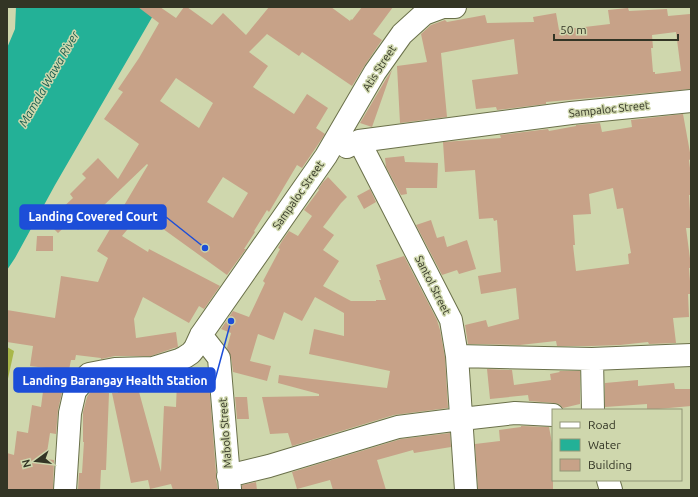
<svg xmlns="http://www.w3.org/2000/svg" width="698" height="497" viewBox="0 0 698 497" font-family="Ubuntu,sans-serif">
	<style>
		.green { fill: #a9b749 }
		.water { fill: #23b197 }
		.building { fill: #c7a288; fill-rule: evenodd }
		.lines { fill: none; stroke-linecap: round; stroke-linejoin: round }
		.minor-casing { stroke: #6a704a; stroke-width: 24 }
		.minor { stroke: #fff; stroke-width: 22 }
		.labels { text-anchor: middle; stroke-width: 3; stroke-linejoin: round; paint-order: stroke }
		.street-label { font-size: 11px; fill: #333525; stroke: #cfd7ad }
		.water-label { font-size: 12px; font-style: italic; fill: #145c4e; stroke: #cfd7ad }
		.leader { fill: none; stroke: #1d4ed8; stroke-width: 1.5 }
		.callout-dot { fill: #1d4ed8; stroke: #cfd7ad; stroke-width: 1.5 }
		.callout { fill: #1d4ed8; stroke: #1d4ed8; stroke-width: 1.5 }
		.callout-label { font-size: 12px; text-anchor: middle; font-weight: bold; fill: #fff }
	</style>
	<rect width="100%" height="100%" fill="#cfd7ad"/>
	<path class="green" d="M7,347L14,351L7,383Z"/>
	<path class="water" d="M16,7H158L55,185L15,258L7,270V48L15,29Z"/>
	<path class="building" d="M138,7H160L176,18L184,7H187L212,25L223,13L246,35L269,7H331L350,21L351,19L352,20L362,7H393L373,34L382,40L365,65L352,86L302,52L299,56L267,34L249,52L268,66L253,87L294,114L307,94L328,108L316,128L325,134L315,149L302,168L297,165L269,212L267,210L254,231L255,232L244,249H246L227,275L141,213L122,236L148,252L149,249L220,286L204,309L199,306L189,323L143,297L134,319L136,338L176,332L178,347L174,348L151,356H115L101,359V358L76,355L75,360H71L67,380L63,388L58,410L56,434L50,433L46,459L54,460L53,490H7V453L14,455L17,431L28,433L32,405L41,407L46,368L30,366L33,346L7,342V310L55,318L61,276L98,282L108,258L97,251L148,165L147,164L78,230L70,222L58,233L47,222L73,198L70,194L86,178L82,174L98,158L118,179L139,144L104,119L123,92L118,89L139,58L159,23ZM176,78L213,103L199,128L160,101ZM223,177L248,193L233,218L207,202Z
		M628,8L629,11L667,9L668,16L690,14L691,23V89L546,102V104L497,110L496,107L476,109L472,80L518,74L514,39L441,53L447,117L400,123L397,66L427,62L421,34L431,25L445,20L447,22L485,15L487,23L534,22L533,17L556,13L559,30L610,24L608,10ZM676,32L681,71L655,74V72H653L651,48H653L652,35Z
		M392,70L372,127L360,123L386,79Z
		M683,114L691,158V159L689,160L691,176V195H689L691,228H686L691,266V268H689L691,294H688L689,317L673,318L676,343L649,344L648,342L620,345L592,346H557L556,341L520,345L468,344L465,325L486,320L488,327L519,319L516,288L481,294L478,276L501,272L497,220L494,221L493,218L479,219L475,170L445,172L443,142L501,138L500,135L548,129L549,131L576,126V125L600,123L602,132L632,127L631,120ZM613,188L617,209L623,208L631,253L628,254L629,264L576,271L573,245H575L573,215L591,214L589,194Z
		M404,156L405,162L438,163L437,188H406L407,194L401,195L386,167L385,158Z
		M328,177L347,197L341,203L323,227L334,235L323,250L339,261L323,286L351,301H376V300H386L379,280H381L376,265L404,256L437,320L440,330L445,357L448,408L394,415L292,446L288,433L270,434L262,397L319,396V394L278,383L279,375L387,388L390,371L309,354L314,329L344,336V313L315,297L302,321L284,312L274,340L258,334L250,361L271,366L267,381L233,372L231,357L227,348L231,333L221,329L233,311L249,317L265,283L263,281L280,249L278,248L282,241L289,231L298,236L312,216L304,210L319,190L318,189L323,182Z
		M370,189L376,202L364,209L357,196Z
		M431,220L437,238L444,236L447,247L467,240L476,269L459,274L457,270L442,275L416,225Z
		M37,236H53V251H36Z
		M487,369L512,370L514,385L551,380L550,374L560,372L559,371H580V404L563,408L559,404L554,403L529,401L528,395L490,399Z
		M638,380V386L674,383L675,389H691V406L647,410V404L605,407V383Z
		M123,381H136L161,472L164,406L176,407L177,381L209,383L216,472V479L218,490H173L171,484L150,489L148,480L131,483L112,393H118L116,383Z
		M91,391L109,393L106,470H101L100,490H78L79,473H82L84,442H83V412L87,397Z
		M235,397H247L249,419H237Z
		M521,426L549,427L553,448V490H478L475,444L500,441L499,430L521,427Z
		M450,433L451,447L414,453L413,450L377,460L386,490H333L330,480L297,489L292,472L401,439Z
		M256,482L257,490H242V485Z"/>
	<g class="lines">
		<g class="minor-casing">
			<path id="minor" d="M359,141L451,320L457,356L466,490
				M347,147L359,141L571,113L691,101
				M201,335L219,358L230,489
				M457,356L592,359L691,355
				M592,359L593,410
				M228,476L269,466L398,427L453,420L515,413L553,415
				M608,480L611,490
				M65,490L70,413L75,391L89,374L115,369L153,368L179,360L185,357L191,353L195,348L201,335L326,156L375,72L402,34L424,14L443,7H455"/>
		</g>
		<use href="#minor" class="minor"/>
	</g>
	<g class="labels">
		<g class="street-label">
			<text transform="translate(379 68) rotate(-57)" y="4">Atis Street</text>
			<text transform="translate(609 109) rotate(-6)" y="4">Sampaloc Street</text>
			<text transform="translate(298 195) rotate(-55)" y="4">Sampaloc Street</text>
			<text transform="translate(433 285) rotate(63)" y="4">Santol Street</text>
			<text transform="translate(225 433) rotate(-94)" y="4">Mabolo Street</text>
		</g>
		<g class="water-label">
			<text transform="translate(49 79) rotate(-60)" y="4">Mamala Wawa River</text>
		</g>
	</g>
	<path class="leader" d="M205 248L166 217M231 321L215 380"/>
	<g class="callout-dot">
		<circle cx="205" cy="248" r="4"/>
		<circle cx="231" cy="321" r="4"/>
	</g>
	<g class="callout">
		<rect x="20" y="205" width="146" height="24" rx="4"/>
		<rect x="14" y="368" width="201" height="24" rx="4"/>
	</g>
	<g class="callout-label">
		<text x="93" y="221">Landing Covered Court</text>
		<text x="115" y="385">Landing Barangay Health Station</text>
	</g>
	<rect width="698" height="497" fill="none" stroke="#333525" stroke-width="16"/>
	<rect x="552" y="409" width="130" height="72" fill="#cfd7ad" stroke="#919677"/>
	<rect x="560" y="422" width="20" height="6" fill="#ffffff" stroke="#919677"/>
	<text x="588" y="429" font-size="12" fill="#333525">Road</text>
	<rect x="560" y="439" width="20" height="12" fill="#23b197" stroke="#919677"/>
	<text x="588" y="449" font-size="12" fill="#333525">Water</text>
	<rect x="560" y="459" width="20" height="12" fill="#c7a288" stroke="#919677"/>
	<text x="588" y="469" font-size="12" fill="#333525">Building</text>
	<g transform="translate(36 461) rotate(255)" stroke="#cfd7ad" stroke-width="3" paint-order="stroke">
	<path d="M0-3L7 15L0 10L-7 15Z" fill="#333525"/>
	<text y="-6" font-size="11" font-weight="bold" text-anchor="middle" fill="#333525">N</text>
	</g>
	<path d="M554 34v6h124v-6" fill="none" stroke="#333525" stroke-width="2"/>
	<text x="560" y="34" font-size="12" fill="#333525" stroke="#cfd7ad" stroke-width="3" paint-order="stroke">50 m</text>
</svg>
